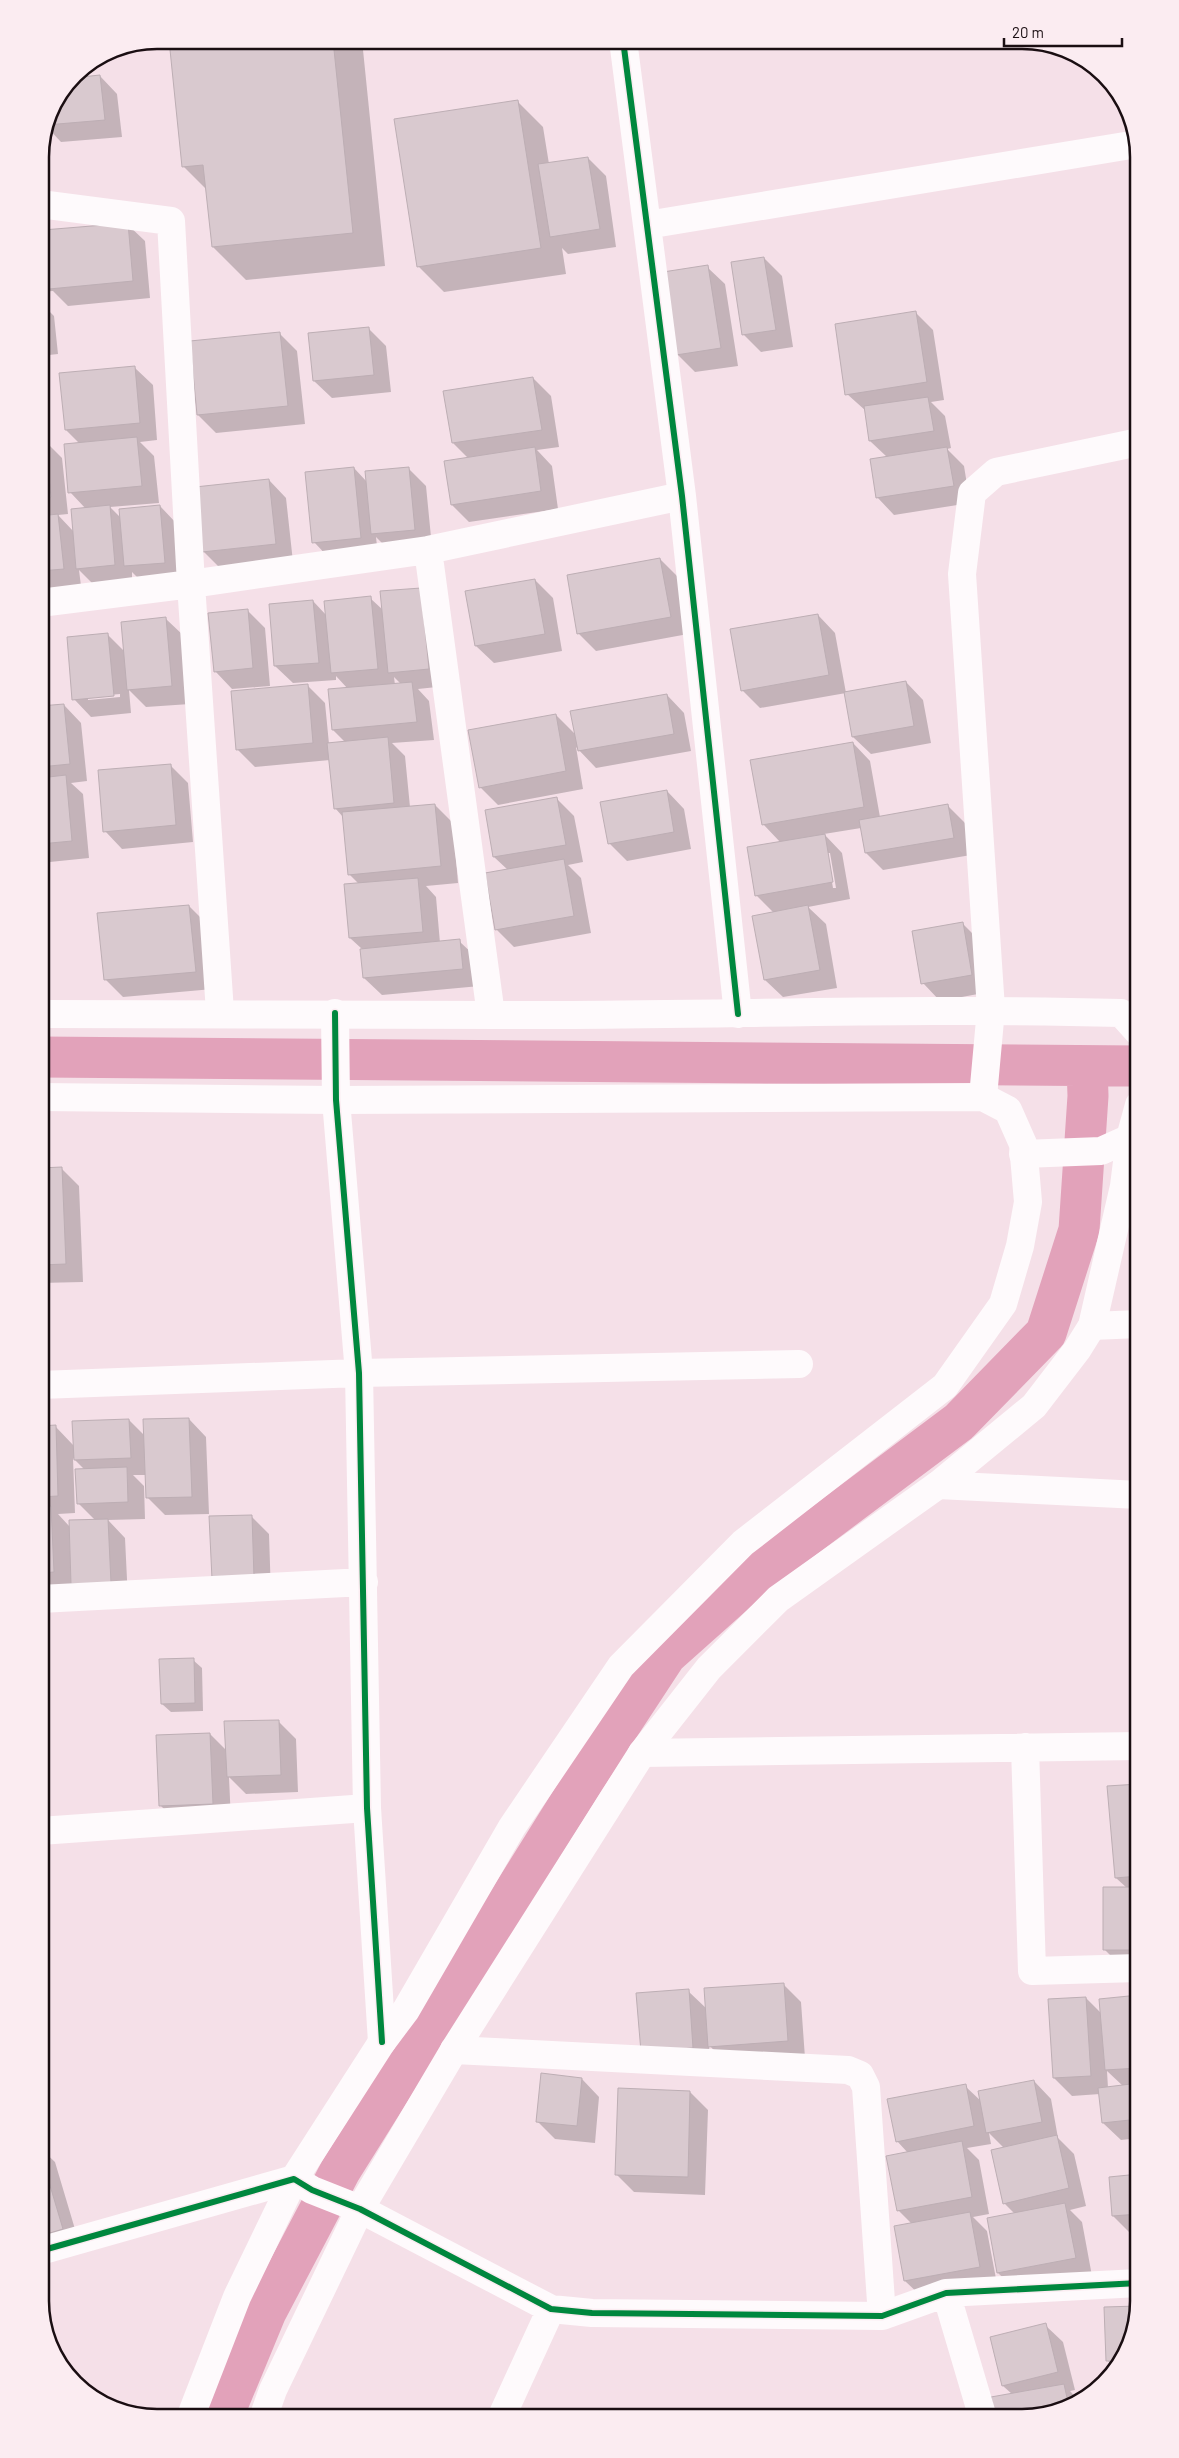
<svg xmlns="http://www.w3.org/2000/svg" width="1179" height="2458" viewBox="0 0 1179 2458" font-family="Barlow,sans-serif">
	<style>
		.shadow { fill: #0003; fill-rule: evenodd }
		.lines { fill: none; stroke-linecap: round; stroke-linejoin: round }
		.canal { stroke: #e2a2ba; stroke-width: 41 }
		.building { fill: #d9c9cf; stroke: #bdaeb4 }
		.street { stroke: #fefafc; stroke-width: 28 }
		.primary { stroke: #fefafc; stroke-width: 28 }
		.cycleway-casing { stroke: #fbecf1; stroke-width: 9 }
		.cycleway { stroke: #00873e; stroke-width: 6 }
		.rim { fill: none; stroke: #1a0e12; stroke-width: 2.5 }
	</style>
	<rect width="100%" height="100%" fill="#f5e0e8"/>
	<path class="shadow" d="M170,40H362L385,266L246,280L213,247L207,190L183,166Z
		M111,50V54L103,55Z
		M100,76L117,94L122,137L61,142L46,126L49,112L71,79Z
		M517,101L543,127L549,164L588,158L606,176L616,247L568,254L562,248L566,274L444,292L418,266Z
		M127,224L145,241L150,298L68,306L53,291L40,292V235L46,240Z
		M764,258L782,276L793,347L761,352L743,334Z
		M707,267L725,284L738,366L695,372L677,354Z
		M40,302L54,316L58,354L40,356Z
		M916,313L933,330L944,400L931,402L945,416L951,448L947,449L964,466L970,503L894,515L877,497L887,457L870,441L866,411L847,394Z
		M368,328L386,346L391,392L332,398L314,381Z
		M280,334L297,351L305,424L216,433L198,415L191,342Z
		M135,368L153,385L157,440L140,442L154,456L159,503L110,507L121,518L160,506L177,524L182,580L143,583L132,572V583L95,586L79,570L81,586L48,589L40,581V441L44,440L62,458L68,514L58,515L74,532L86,509L70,492L80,444L66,430Z
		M533,378L551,396L559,447L537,450L552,466L558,509L469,522L452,505L468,458L453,443Z
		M354,468L367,482L408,468L426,486L432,547L390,551L376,537L378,555L331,560L314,542Z
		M269,480L286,498L293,562L221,569L203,551Z
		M660,559L678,577L688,634L596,651L578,633Z
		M535,580L553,598L562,651L494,663L476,646L466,592Z
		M421,589L446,686L418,689L429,701L434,740L392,743L405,756L410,807L435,805L453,823L458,883L426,886L436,897L440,943L459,941L477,958L480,986L382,995L364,978L362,949L350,938L359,884L349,874L343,817L335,808L330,760L255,767L237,749L307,685L325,703L329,744L345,742L333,730L348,689L336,676V680L293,683L275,666L313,601L327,616L370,598L383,610ZM394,677L401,684L395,685Z
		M247,610L265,628L270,686L232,689L215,671Z
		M818,615L835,633L846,693L906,682L923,700L931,743L871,754L853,737L846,693L760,708L742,690Z
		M166,619L184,636L190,704L146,707L129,690L131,713L91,717L74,699L107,634L125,652ZM120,694V697L88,700V697Z
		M667,695L684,713L691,751L596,768L576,747L583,789L498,805L480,787L556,715L576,735Z
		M64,705L81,723L87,781L71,783L83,794L89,858L40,863V707Z
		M853,743L870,761L880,817L947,805L965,823L971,855L883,870L866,853L861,828L824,834L842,853L850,899L808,907L826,924L837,988L783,997L765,980L774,913L756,895L781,843L763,824ZM827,853H830L836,888H833Z
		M170,765L188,783L193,842L122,849L105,831Z
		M667,791L684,809L691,849L627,861L609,843Z
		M557,799L574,816L583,862L568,865L581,878L591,933L514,947L496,929L508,870L494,857L486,811Z
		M189,906L207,924L213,989L123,997L105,979Z
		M962,923L980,941L989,992L940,1001L923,983Z
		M61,1168L79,1186L83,1282L40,1283V1169Z
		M189,1419L206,1437L209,1514L165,1515L148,1498L147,1475H133L144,1486L145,1519L108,1520L125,1538L128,1600L90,1601L71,1582V1589L40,1590V1427L55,1426L74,1446L129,1420L145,1436ZM73,1458L85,1470L78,1503L95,1520L70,1527L58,1514L75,1513Z
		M251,1516L269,1534L271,1595L231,1596Z
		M193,1660L202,1668L203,1711L171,1712L162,1704Z
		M278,1721L296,1739L298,1792L246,1794L229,1777L231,1821L178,1823L160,1805L210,1734L227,1751Z
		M1139,1785V1967H1122L1105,1950L1127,1888L1116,1878Z
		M783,1984L801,2002L805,2058L727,2064L709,2045L710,2066L660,2069L688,1991L707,2009Z
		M1139,1997V2138L1121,2140L1103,2123L1100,2094L1072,2096L1054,2078L1086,1998L1101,2013ZM1107,2071L1123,2086L1108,2088Z
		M582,2079L599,2097L595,2143L555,2139L537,2121Z
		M1034,2081L1051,2099L1058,2138L1074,2154L1086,2206L1070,2210L1082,2222L1092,2276L1016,2290L998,2273L988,2219L1015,2214L1005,2204L992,2151L1004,2148L989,2133L991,2144L967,2148L979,2160L989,2214L973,2217L987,2231L997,2284L923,2298L905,2281L912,2224L898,2210L908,2153L897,2141L965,2086L982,2102Z
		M690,2092L708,2110L705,2195L634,2192L616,2174Z
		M40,2148L55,2162L80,2246L40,2258Z
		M1139,2175V2233L1131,2234L1113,2216Z
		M1137,2307L1119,2366L1116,2369L1108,2361Z
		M1045,2325L1063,2342L1075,2390L1070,2391L1078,2400L1067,2409L1022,2418H996L1012,2394L1003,2386Z"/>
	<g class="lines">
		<path class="canal" d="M40,1057L1139,1066
			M222,2418L266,2312L340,2171L586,1777L666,1655L759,1572L959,1422L1046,1333L1079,1230L1088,1096L1087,1066"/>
	</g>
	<path class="building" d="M169,40H333L353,233L212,247L203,165L182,167Z
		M100,75L105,120L46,125L49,112L72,78Z
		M518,100L541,248L417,267L394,119Z
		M588,157L600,229L550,237L538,164Z
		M128,223L133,281L49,289L43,230Z
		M764,257L776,330L742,335L731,262Z
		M708,265L721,348L676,355L663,272Z
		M916,311L927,382L845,395L835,324Z
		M369,327L374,375L313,381L308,333Z
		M280,332L288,406L197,415L190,341Z
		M135,366L140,423L65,430L59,373Z
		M533,377L542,430L452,443L443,391Z
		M928,397L934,431L869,441L864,406Z
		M137,437L142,486L68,493L64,444Z
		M45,439L51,497L40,498V440Z
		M535,447L541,491L451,505L444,461Z
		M947,447L954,486L876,498L870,459Z
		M354,467L361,538L312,543L305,472Z
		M409,467L415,530L371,534L365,471Z
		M269,479L276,544L202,552L195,487Z
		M110,505L115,565L76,569L71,509Z
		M160,505L165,563L124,566L119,509Z
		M58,514L64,569L40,571V516Z
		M660,558L671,617L577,634L567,575Z
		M535,579L545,634L475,646L465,591Z
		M421,588L429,669L388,673L380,591Z
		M371,596L378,669L331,673L324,601Z
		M313,600L319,663L274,666L269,604Z
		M248,609L253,668L214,672L208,613Z
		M818,614L829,675L741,691L730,629Z
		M166,617L172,686L127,690L121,622Z
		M108,633L114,696L72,700L67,637Z
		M906,681L914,726L852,737L844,692Z
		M412,682L417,722L332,730L328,689Z
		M308,684L313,743L236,750L231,691Z
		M667,694L674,734L578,751L570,711Z
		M64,704L70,764L40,767V706Z
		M556,714L566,771L479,788L468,730Z
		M388,737L394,803L334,809L327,743Z
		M853,742L864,807L762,825L750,760Z
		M171,764L176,825L103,832L98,770Z
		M66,775L72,841L40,844V778Z
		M667,790L674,832L608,844L600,802Z
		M557,797L566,845L493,857L485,810Z
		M435,804L441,866L348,875L342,812Z
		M948,804L954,838L865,853L859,820Z
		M825,834L833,882L755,896L747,847Z
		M564,859L574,916L495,930L485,873Z
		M418,878L423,932L349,938L344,884Z
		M189,905L196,972L104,980L97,913Z
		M808,905L820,970L764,980L752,916Z
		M963,922L972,975L921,984L912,931Z
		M460,939L463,969L363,978L360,949Z
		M62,1167L66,1264L40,1265V1168Z
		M189,1418L192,1497L146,1498L143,1419Z
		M129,1419L131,1458L74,1460L72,1421Z
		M56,1425L58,1496L40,1497V1426Z
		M127,1467L128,1502L77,1504L75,1469Z
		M40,1506H51L54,1572L40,1573Z
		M252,1515L254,1578L212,1579L209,1516Z
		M108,1519L111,1583L71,1584L69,1520Z
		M194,1658L195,1703L161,1704L159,1659Z
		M279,1720L281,1775L227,1777L224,1721Z
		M210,1733L213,1804L159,1806L156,1735Z
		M1139,1784V1876L1115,1878L1107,1786Z
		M1103,1887H1139V1950H1103Z
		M784,1983L788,2041L708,2047L704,1988Z
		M689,1989L693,2048L641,2052L636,1993Z
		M1139,1995V2068L1105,2070L1099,1999Z
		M1086,1997L1091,2076L1053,2078L1048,1999Z
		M541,2073L582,2078L577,2126L536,2122Z
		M1034,2080L1042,2122L986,2133L978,2091Z
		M1139,2083V2119L1102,2123L1098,2088Z
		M966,2084L974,2126L896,2142L887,2099Z
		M618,2088L690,2091L688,2177L615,2175Z
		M1057,2135L1069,2188L1003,2204L991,2150Z
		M962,2141L972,2197L897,2211L886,2156Z
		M40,2152L63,2229L40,2236Z
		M1139,2174V2214L1112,2216L1109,2177Z
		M1065,2203L1076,2258L997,2273L987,2218Z
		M970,2212L980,2267L904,2281L894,2226Z
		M1138,2306L1121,2361H1106L1104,2307Z
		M1046,2323L1058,2372L1002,2386L990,2337Z
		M1064,2384L1069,2407L1067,2409L1022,2418H995L991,2397Z"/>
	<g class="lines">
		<path class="street" d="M623,40L682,496L738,1014
			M40,204L171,221L191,584L220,1012
			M647,225L1137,144
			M428,550L491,1015
			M40,603L191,584L428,550L682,496
			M335,1013L336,1100L359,1373L367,1808L382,2042
			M983,1097L991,1009L962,574L972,493L996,472L1139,442
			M1023,1154L1101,1151L1130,1138L1139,1137
			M1092,1326L1139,1324
			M40,1385L359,1373L799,1364
			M938,1485L1139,1495
			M40,1599L364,1582
			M1025,1747L1032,1971L1139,1968
			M642,1753L1139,1746
			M40,1831L367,1808
			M454,2050L848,2070L860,2075L866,2087L882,2316
			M40,2251L294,2179L312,2190L360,2209L551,2309L592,2313L882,2316L946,2293L1139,2283
			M946,2293L983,2418
			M501,2418L551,2309"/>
		<path class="primary" d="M40,1014C218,1013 395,1016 572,1015C755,1014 938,1008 1121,1013L1139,1033
			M40,1097L336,1100L983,1097L1008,1110L1023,1144L1028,1202L1020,1246L1003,1304L945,1386L743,1543L621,1666L512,1827L406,2010L382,2042L294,2179L237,2297L190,2418
			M263,2418L273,2390L360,2209L454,2050L642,1753L709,1668L778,1599L938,1485L1034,1406L1077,1350L1092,1326L1124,1186L1130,1138L1139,1105"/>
		<g class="cycleway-casing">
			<path id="cycleway" d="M623,40L682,496L738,1014
				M335,1013L336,1100L359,1373L367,1808L382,2042
				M40,2251L294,2179L312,2190L360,2209L551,2309L592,2313L882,2316L946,2293L1139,2283"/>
		</g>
		<use href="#cycleway" class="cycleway"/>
	</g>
	<path d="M0 0H1179V2458H0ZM157 49H1022A108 108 0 0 1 1130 157V2301A108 108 0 0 1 1022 2409H157A108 108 0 0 1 49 2301V157A108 108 0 0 1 157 49Z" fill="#fbecf1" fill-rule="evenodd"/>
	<path class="rim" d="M157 49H1022A108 108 0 0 1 1130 157V2301A108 108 0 0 1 1022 2409H157A108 108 0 0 1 49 2301V157A108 108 0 0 1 157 49Z"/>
	<path d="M1004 38v8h118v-8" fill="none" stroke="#1a0e12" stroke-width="2.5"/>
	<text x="1012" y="38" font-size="15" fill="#1a0e12" stroke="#fbecf1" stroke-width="4" paint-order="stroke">20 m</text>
</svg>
